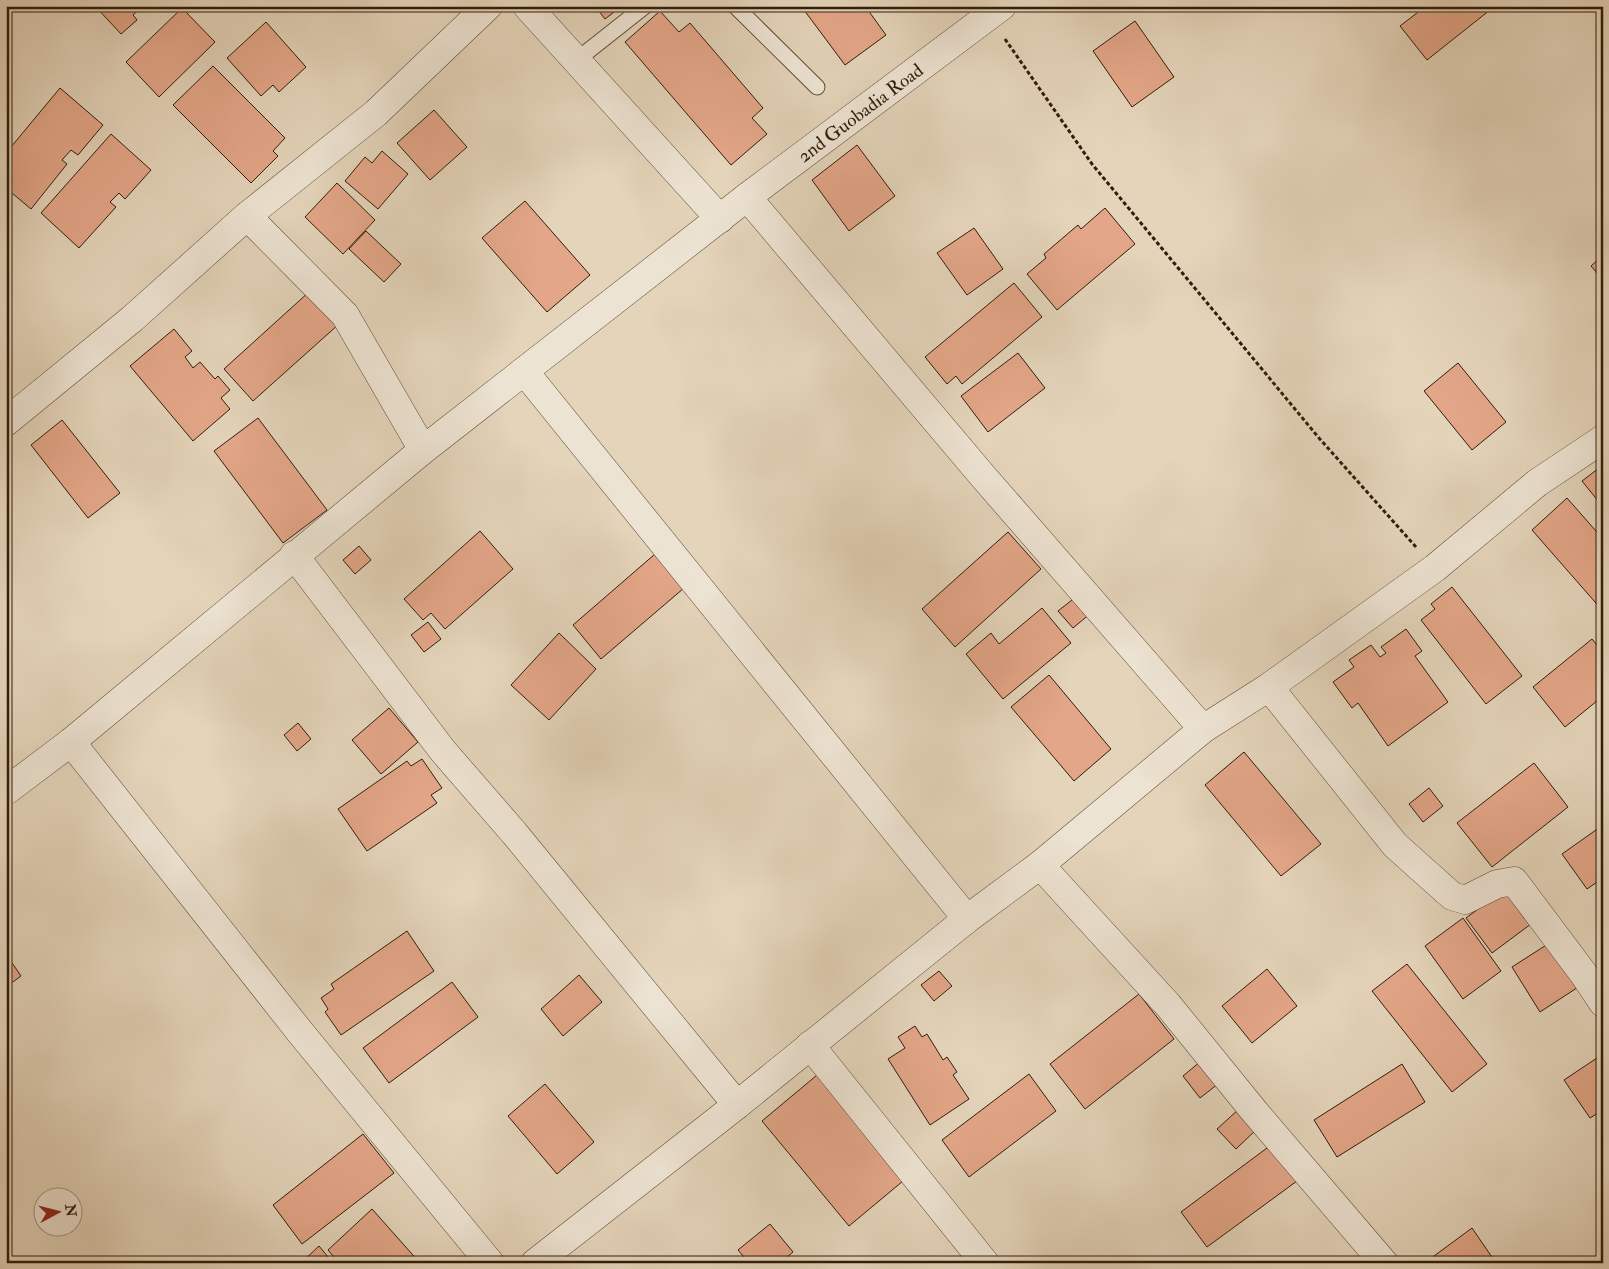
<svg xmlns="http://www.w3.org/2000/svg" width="1609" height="1269" viewBox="0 0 1609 1269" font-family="'IM FELL Double Pica',serif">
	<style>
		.building { fill: #e3a688; stroke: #301d0a }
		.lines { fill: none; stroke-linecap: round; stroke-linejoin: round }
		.lane-casing { stroke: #5d4b36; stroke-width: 17 }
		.street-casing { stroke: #5d4b36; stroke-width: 29 }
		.path { stroke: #301d0a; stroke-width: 3; stroke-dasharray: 4 2.5; stroke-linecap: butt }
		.lane { stroke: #ede3d2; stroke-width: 15 }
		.street { stroke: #ede3d2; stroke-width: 28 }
		.labels { text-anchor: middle; stroke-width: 4.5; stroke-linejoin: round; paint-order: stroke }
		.street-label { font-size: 19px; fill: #301d0a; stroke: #ede3d2 }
	</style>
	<rect width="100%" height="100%" fill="#e4d4ba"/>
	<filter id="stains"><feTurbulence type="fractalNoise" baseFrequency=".004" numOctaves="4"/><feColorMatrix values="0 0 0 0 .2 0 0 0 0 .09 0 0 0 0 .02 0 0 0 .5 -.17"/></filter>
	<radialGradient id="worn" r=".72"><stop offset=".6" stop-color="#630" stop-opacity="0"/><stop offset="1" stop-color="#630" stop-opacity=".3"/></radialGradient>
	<path class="building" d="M95,6H143L133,15L137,20L121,34Z
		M595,6H622L605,19Z
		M801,6H865L886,35L845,65Z
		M1426,6H1495L1427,60L1400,26Z
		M182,8L215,42L159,97L126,62Z
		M660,11L679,32L690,23L763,108L752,118L767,134L731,165L625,42Z
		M1135,21L1174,77L1132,107L1093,51Z
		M266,22L306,67L279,92L273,85L261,96L227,58Z
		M213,66L285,138L273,151L278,156L251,183L173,105Z
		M60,88L103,125L78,155L71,150L62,160L67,164L31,209L6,188V153Z
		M434,110L467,147L430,180L397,143Z
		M111,134L151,170L125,199L119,193L110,202L116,207L79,248L41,213Z
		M857,145L895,196L849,231L812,180Z
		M382,151L408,174L378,209L345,181L365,157L372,163Z
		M337,183L375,220L343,254L305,217Z
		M525,201L590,275L547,312L482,238Z
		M1105,208L1135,244L1057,310L1027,274L1046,258L1044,254L1078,225L1081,229Z
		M974,228L1003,269L967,295L937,253Z
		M366,231L401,264L384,282L349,249Z
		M1603,255V280L1591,266Z
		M1014,283L1042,317L962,384L956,376L947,384L925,357Z
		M310,291L339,324L253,401L224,369Z
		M174,329L192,351L185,357L193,368L200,362L215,379L218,376L230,390L221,398L230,409L193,441L130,366Z
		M1018,353L1045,388L988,432L961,396Z
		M1458,363L1506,422L1472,450L1424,391Z
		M258,418L327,510L283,543L214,451Z
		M62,420L120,493L88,518L31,445Z
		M1603,465V507L1582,481Z
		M1567,498L1603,539L1602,610L1532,530Z
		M480,531L513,569L445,629L431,613L423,620L404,599Z
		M1008,532L1041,569L955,647L922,609Z
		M359,546L371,560L355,574L343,560Z
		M655,554L684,588L601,659L573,625Z
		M1452,587L1522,676L1486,704L1421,620L1435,609L1431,604Z
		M1077,596L1091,613L1073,628L1058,611Z
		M1042,608L1071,643L1003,699L966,654L991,633L999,644Z
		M428,622L441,639L424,652L411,635Z
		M1406,629L1422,651L1415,656L1448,702L1388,746L1358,703L1352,708L1333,682L1354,667L1349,660L1371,645L1380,657L1386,653L1381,647Z
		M559,633L596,669L549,720L511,685Z
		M1592,639L1603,652V696L1565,727L1533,687Z
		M1049,675L1111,749L1074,781L1011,707Z
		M389,708L418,742L381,774L352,740Z
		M298,723L311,739L297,751L284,735Z
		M1244,752L1321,844L1281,876L1205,785Z
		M422,759L442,788L431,795L437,803L367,851L338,809L407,761L411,766Z
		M1534,763L1568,807L1492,867L1457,823Z
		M1429,788L1443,806L1423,822L1409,804Z
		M1603,825V878L1587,889L1562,854Z
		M1509,886L1535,921L1492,953L1466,918Z
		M1463,918L1501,971L1463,999L1425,946Z
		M407,931L434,971L341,1035L325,1012L328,1009L321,998L334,989L331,984Z
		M1554,940L1583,984L1540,1012L1512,967Z
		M6,954L21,976L6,987Z
		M1407,964L1487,1064L1452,1092L1372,991Z
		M1267,969L1297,1006L1252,1043L1222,1006Z
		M939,971L952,986L934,1001L921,985Z
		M579,975L602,1002L563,1036L541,1009Z
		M452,982L478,1017L389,1083L363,1048Z
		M1139,994L1174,1039L1085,1109L1050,1064Z
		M915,1026L922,1037L927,1034L943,1060L947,1057L957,1072L953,1075L969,1099L930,1125L888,1059L905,1048L898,1037Z
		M1603,1054V1110L1590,1118L1564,1080Z
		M1201,1061L1218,1084L1200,1098L1183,1076Z
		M1402,1064L1425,1102L1337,1157L1314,1120Z
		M823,1070L909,1176L849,1226L762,1121Z
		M1029,1074L1056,1111L969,1177L942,1140Z
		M545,1084L594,1142L557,1174L508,1116Z
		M1239,1109L1258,1128L1236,1149L1217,1129Z
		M363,1134L394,1173L302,1244L273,1205Z
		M1271,1145L1297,1181L1207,1247L1181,1212Z
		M372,1209L420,1263H339L328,1250Z
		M770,1224L793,1252L780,1263H749L738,1250Z
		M1472,1228L1496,1263H1439L1434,1256Z
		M319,1246L333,1263H301Z"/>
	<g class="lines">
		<g class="lane-casing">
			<path id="lane" d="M735,6L817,87
				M578,59L645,6"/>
		</g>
		<g class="street-casing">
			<g id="street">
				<path d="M527,6L720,219"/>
				<path d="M747,197L981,474L1203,729"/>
				<path d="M247,216L345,315L423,450"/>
				<path d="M524,371L967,919"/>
				<path d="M6,422L132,319L247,216L376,113L488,6"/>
				<path d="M294,555L443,751L515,834L737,1105"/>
				<path d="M1269,687L1395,845L1452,896L1465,900L1497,884L1514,881L1583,973L1603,1003"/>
				<path d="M71,742L300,1032L490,1263"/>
				<path id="s1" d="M6,791L71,742L423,450L747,197L1002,6"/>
				<path d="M1040,865L1168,1005L1254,1111L1384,1263"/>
				<path d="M810,1045L985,1263"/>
				<path d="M535,1263L737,1105L967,919L1040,865L1203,729L1269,687L1435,568L1537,483L1603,439"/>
			</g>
		</g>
		<path class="path" d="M1005,39L1092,164L1319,438L1416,547"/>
		<use href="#lane" class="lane"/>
		<use href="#street" class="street"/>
	</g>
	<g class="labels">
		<g class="street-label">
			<text dy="7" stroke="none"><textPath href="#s1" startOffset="1091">2nd Guobadia Road</textPath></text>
		</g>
	</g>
	<rect width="1609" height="1269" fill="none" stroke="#e4d4ba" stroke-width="25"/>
	<rect x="8" y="8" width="1594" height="1254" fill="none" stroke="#301d0a" stroke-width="2.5"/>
	<rect x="12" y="12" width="1584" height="1244" fill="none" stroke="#301d0a"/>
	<g transform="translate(58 1212) rotate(83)"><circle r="24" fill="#ede3d2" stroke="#a19482"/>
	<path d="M0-4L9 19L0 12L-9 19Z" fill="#8f2418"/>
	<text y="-8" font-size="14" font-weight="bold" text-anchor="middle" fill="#301d0a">N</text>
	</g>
	<rect width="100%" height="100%" filter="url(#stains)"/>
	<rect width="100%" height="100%" fill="url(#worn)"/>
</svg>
